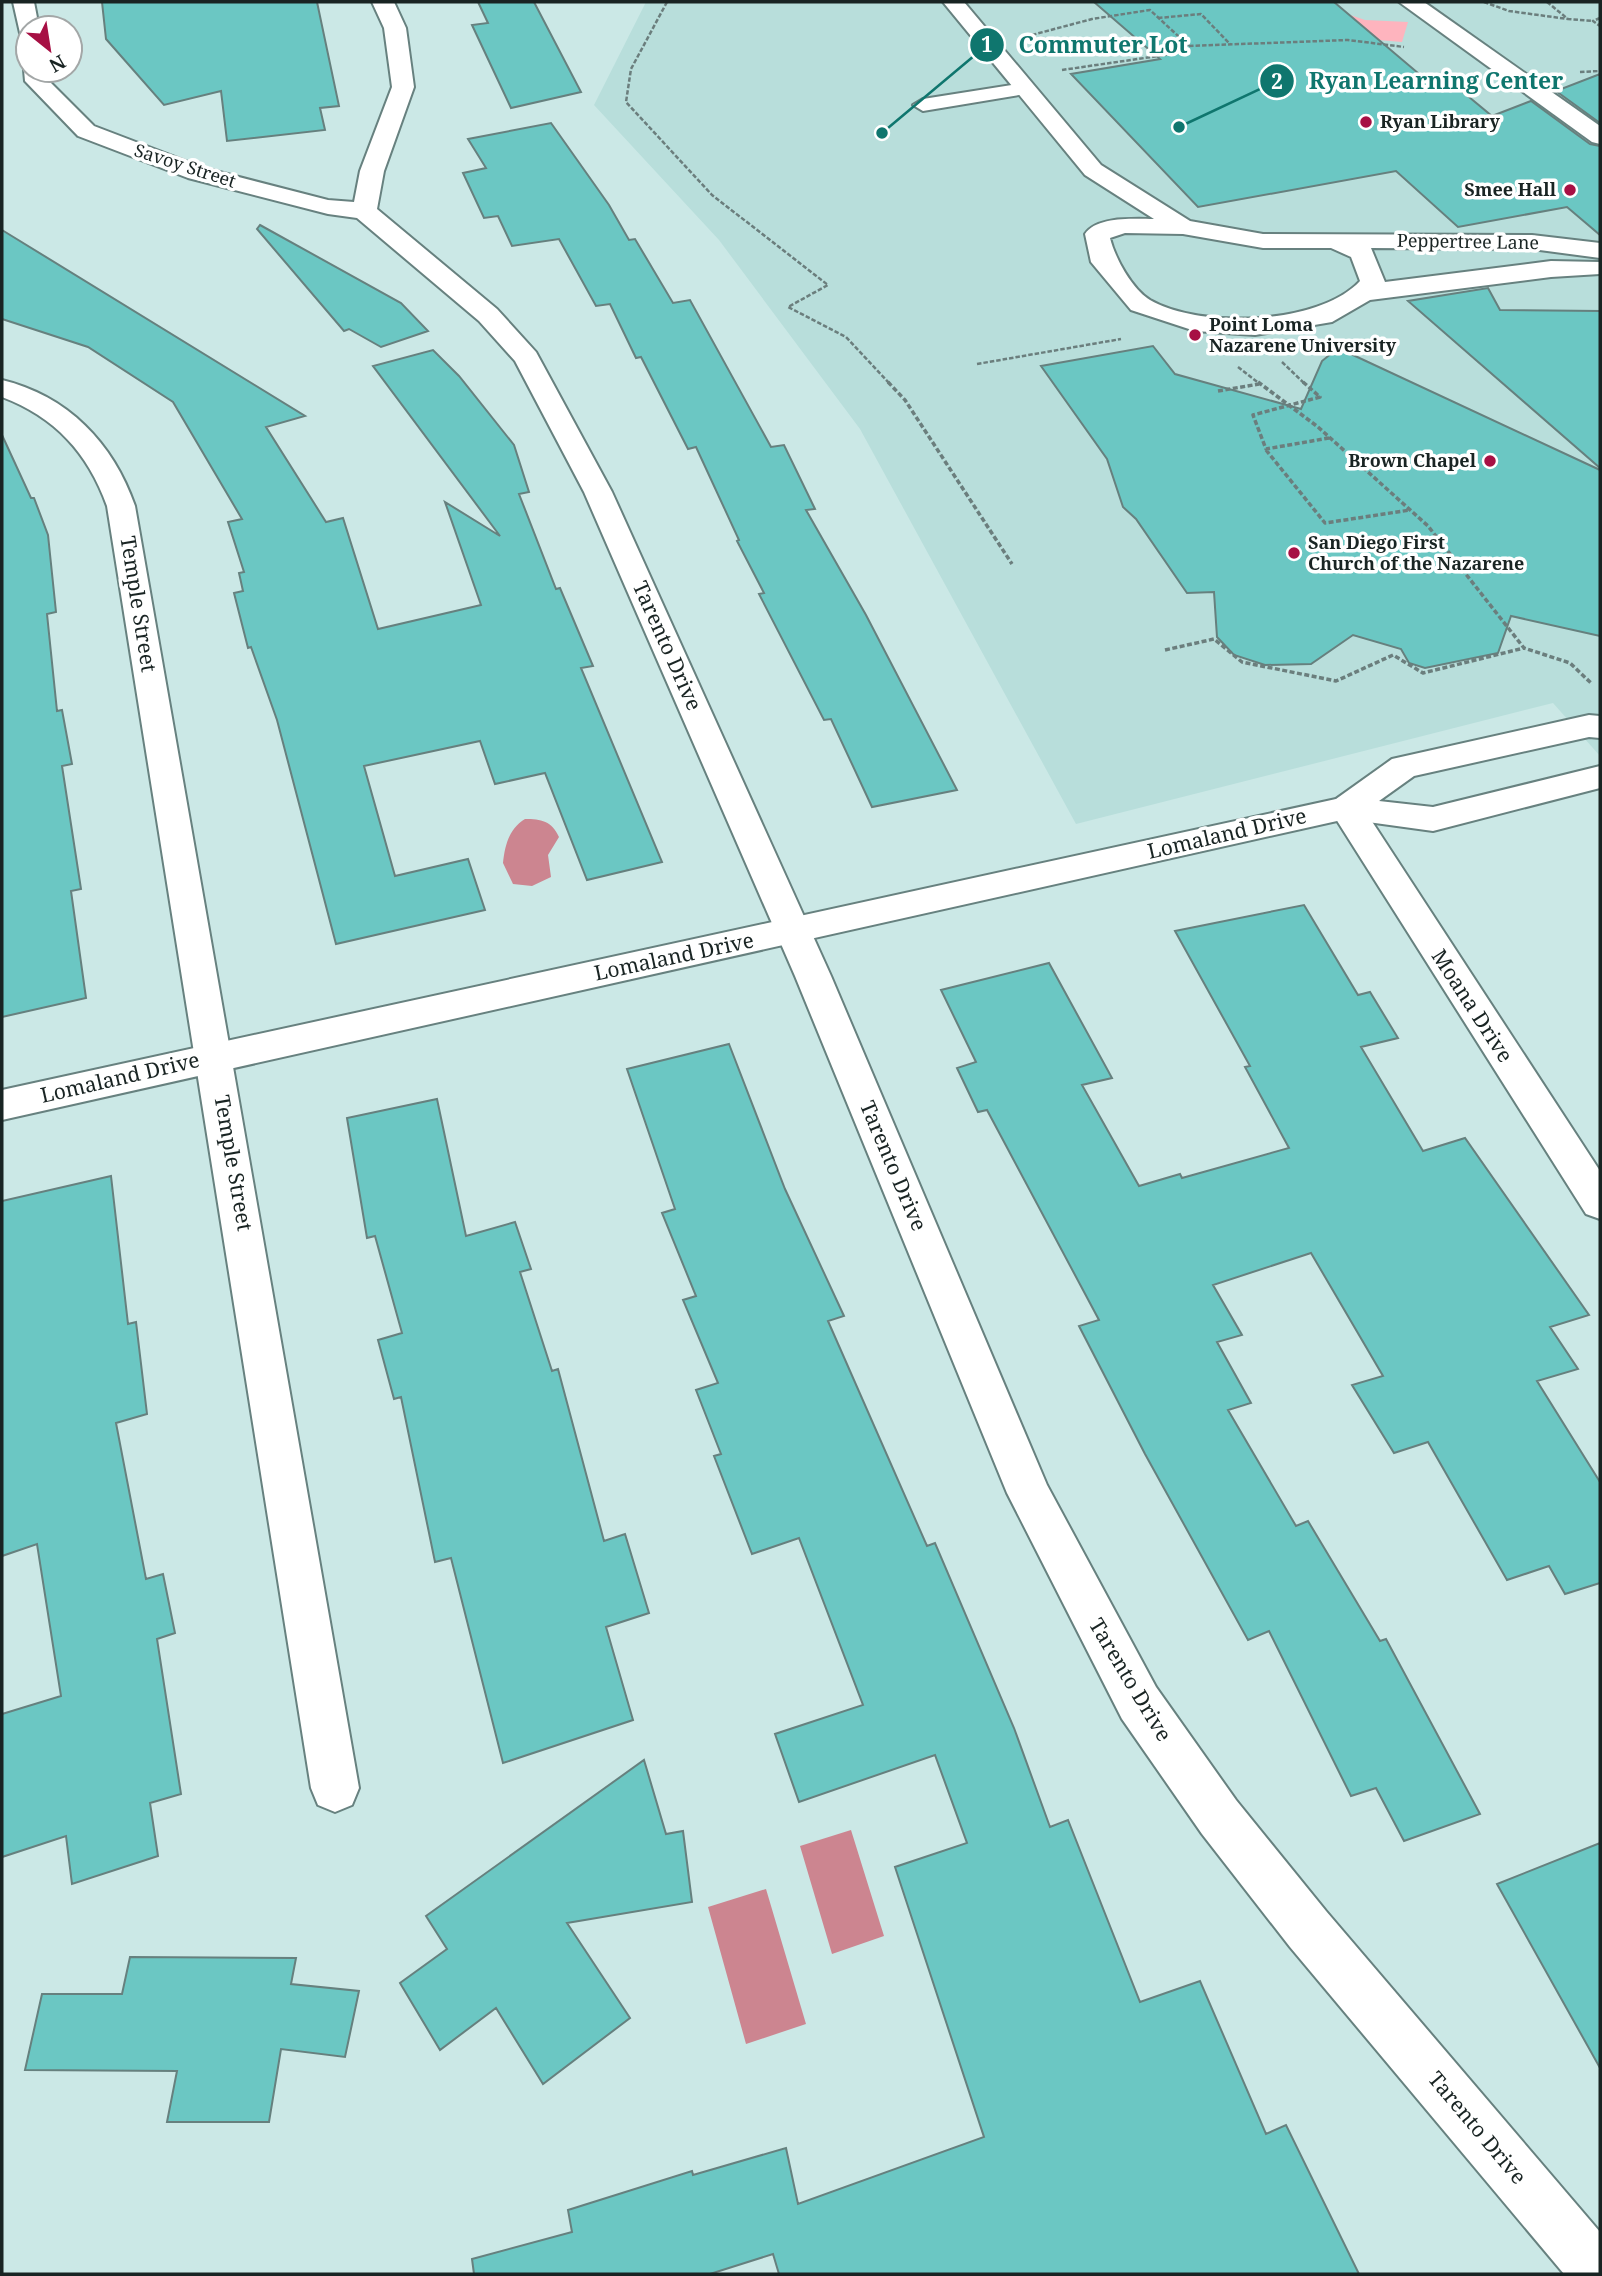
<svg xmlns="http://www.w3.org/2000/svg" width="1602" height="2276" viewBox="0 0 1602 2276" font-family="'Noto Serif',serif">
	<style>
		.built { fill: #b8dedb }
		.green { fill: #feb4be }
		.water { fill: #cc8590 }
		.building { fill: #6bc7c3; stroke: #66807e; stroke-width: 2 }
		.lines { fill: none; stroke-linecap: round; stroke-linejoin: round }
		.service-casing { stroke: #67817f; stroke-width: 4 }
		.pedestrian-casing { stroke: #67817f; stroke-width: 4 }
		.minor-casing { stroke: #67817f; stroke-width: 4 }
		.tertiary-casing { stroke: #67817f; stroke-width: 4 }
		.path-far1 { stroke: #6b7e7d; stroke-width: 2.5; stroke-dasharray: 4.5 2; stroke-linecap: butt }
		.path { stroke: #6b7e7d; stroke-width: 3.5; stroke-dasharray: 5 2.5; stroke-linecap: butt }
		.service { fill: #fff; fill-rule: evenodd }
		.pedestrian { fill: #fff; fill-rule: evenodd }
		.minor { fill: #fff; fill-rule: evenodd }
		.tertiary { fill: #fff; fill-rule: evenodd }
		.poi-dot { fill: #a71044; stroke: #fff; stroke-width: 2.5 }
		.labels { text-anchor: middle; stroke-width: 7; stroke-linejoin: round; paint-order: stroke }
		.far-poi-label { font-size: 18px; font-weight: bold; fill: #192423; stroke: #fff; text-anchor: start }
		.far-street-label { font-size: 18px; fill: #192423; stroke: #fff }
		.street-label { font-size: 21px; fill: #192423; stroke: #fff }
		.leader { fill: none; stroke: #0f766e; stroke-width: 2.5 }
		.callout-dot { fill: #0f766e; stroke: #fff; stroke-width: 2.5 }
		.mark-label { font-size: 21px; text-anchor: middle; font-weight: bold; fill: #fff }
		.callout-label { font-size: 23px; text-anchor: middle; font-weight: bold; fill: #0f766e; stroke: #fff; stroke-width: 7; stroke-linejoin: round; paint-order: stroke }
	</style>
	<rect width="100%" height="100%" fill="#cbe8e6"/>
	<path class="built" d="M646,2H1600V756L1553,703L1076,824L860,429L719,240L594,105Z"/>
	<path class="green" d="M1292,2H1312L1365,20L1408,22L1402,42L1342,37L1218,14Z"/>
	<path class="water" d="M525,819C541,819 552,821 559,837L548,855L551,877L532,886L513,884L503,863C505,845 509,829 525,819Z
		M851,1830L884,1936L832,1954L800,1846Z
		M766,1889L806,2024L746,2044L708,1907Z"/>
	<path class="building" d="M102,2H317L339,106L320,108L325,130L227,141L221,91L164,105L106,39Z
		M478,2H534L581,92L511,108L472,25L488,23Z
		M1094,2H1334L1438,90L1457,87L1492,116L1531,101L1590,144L1600,146V235L1567,207L1458,227L1396,171L1198,207L1071,74L1160,59Z
		M1600,74V123L1556,91Z
		M551,123L609,205L629,240L635,239L673,303L690,300L771,447L784,445L815,509L806,510L866,615L957,790L872,807L831,719L824,720L759,594L764,593L737,541L739,540L696,447L688,449L641,357L636,358L610,304L596,306L559,239L512,246L498,216L484,218L463,173L486,168L468,139Z
		M260,225L401,303L428,331L381,347L349,329L344,331L257,229Z
		M2,230L305,416L266,427L326,522L343,518L378,629L481,605L445,502L500,536L373,366L433,350L459,376L514,445L529,492L519,494L556,589L560,588L593,666L581,668L662,862L587,880L545,773L495,784L480,741L364,766L395,876L468,859L485,910L336,944L277,720L251,647L248,648L234,593L243,591L239,573L244,572L228,522L242,519L173,402L88,347L2,319Z
		M1488,288L1500,310L1600,311V468L1408,301Z
		M1153,346L1175,374L1301,409L1322,361L1338,348L1600,470V636L1511,616L1498,653L1425,668L1409,663L1401,649L1353,635L1311,664L1265,665L1234,655L1217,637L1214,592L1187,593L1136,519L1123,507L1107,459L1041,366Z
		M2,435L31,498H34L48,535L56,612L47,614L57,711L62,710L72,764L62,766L81,889L71,891L86,998L2,1017Z
		M1304,905L1358,995L1370,992L1398,1038L1361,1047L1423,1151L1465,1138L1589,1315L1550,1327L1578,1369L1537,1381L1600,1482V1583L1565,1594L1549,1566L1507,1580L1428,1442L1394,1453L1352,1385L1383,1376L1311,1253L1213,1285L1242,1335L1217,1342L1251,1403L1228,1410L1296,1526L1308,1521L1380,1641L1386,1639L1480,1814L1404,1841L1376,1788L1351,1796L1269,1631L1248,1640L1145,1454L1079,1326L1099,1320L987,1110L978,1112L957,1068L976,1062L941,990L1049,963L1112,1078L1082,1085L1139,1186L1180,1174L1182,1178L1289,1148L1245,1067L1250,1066L1175,931Z
		M729,1044L785,1189L844,1316L828,1321L927,1546L935,1543L1014,1728L1050,1827L1068,1820L1140,2002L1200,1981L1266,2134L1286,2125L1359,2274H779L773,2254L710,2274H474L472,2259L572,2232L568,2210L692,2171L693,2175L786,2148L798,2204L984,2137L895,1867L967,1843L935,1755L799,1802L775,1734L863,1705L799,1538L752,1554L714,1456L721,1454L696,1390L718,1383L683,1300L696,1296L662,1213L675,1209L627,1069Z
		M437,1099L466,1236L515,1222L531,1269L520,1272L552,1371L558,1369L604,1541L625,1534L649,1613L606,1627L633,1720L503,1763L451,1558L435,1562L401,1397L394,1399L378,1340L402,1333L375,1236L367,1238L347,1118Z
		M111,1176L128,1324L136,1322L147,1414L116,1423L146,1579L163,1574L175,1633L157,1639L181,1794L150,1803L158,1856L72,1884L66,1836L2,1857V1714L61,1696L37,1544L2,1556V1201Z
		M644,1760L666,1834L683,1831L692,1902L567,1923L630,2018L543,2084L496,2008L440,2050L400,1983L447,1949L426,1916Z
		M1600,1843V2068L1497,1884Z
		M130,1957L296,1958L291,1984L359,1991L345,2057L281,2049L269,2122H167L177,2071L25,2070L42,1994H122Z"/>
	<g class="lines">
		<g class="service-casing">
			<path id="service" d="M1024,83L1034,89L1031,93L923,111L913,105L923,99Z"/>
		</g>
		<g class="pedestrian-casing">
			<path id="pedestrian" d="M1399,2H1424L1600,126V144L1592,142Z"/>
		</g>
		<g class="minor-casing">
			<path id="minor" d="M13,2H34L39,28H28V35L20,33Z
				M372,2H394L406,28L414,87L384,171L377,209L497,309L536,352L612,492L831,976L1047,1485L1156,1687L1236,1800L1326,1911L1600,2232V2274H1564L1290,1947L1202,1834L1122,1719L1007,1493L795,976L584,492L515,361L479,321L357,218L328,214L188,178L78,136L25,81L24,70L27,65L28,70H46L47,79L94,126L204,168L328,200L354,202L360,171L392,87L384,28Z
				M943,2H964L1101,165L1190,221L1263,234L1532,235L1600,243V258L1532,249L1371,248L1385,282L1551,261L1600,262V274L1551,277L1370,300L1332,322L1255,335L1195,331L1131,310L1091,262L1085,234C1097,216 1134,219 1154,219L1085,175ZM1125,233L1183,234L1263,248H1331L1351,257L1360,281C1319,325 1200,329 1150,300C1132,289 1115,258 1110,238Z
				M2,380C68,396 113,443 135,506L359,1788L352,1805L335,1812L318,1805L311,1788L107,506C88,453 55,417 2,397Z
				M1346,797L1358,800L1600,1171V1219L1586,1214L1329,808L1334,800Z"/>
		</g>
		<g class="tertiary-casing">
			<path id="tertiary" d="M1589,715L1600,716V738L1589,737L1414,776L1379,801L1433,807L1600,766V788L1433,831L1346,819L2,1120V1090L1336,799L1392,759Z"/>
		</g>
		<path class="path-far1" d="M667,2L631,69L626,102L712,195L828,285L788,307L846,337L890,384
			M1484,2L1509,11L1568,19
			M1547,2L1568,19L1593,21
			M1158,18L1201,14L1230,44
			M1600,18L1593,21L1600,26
			M1032,35L1092,19L1150,10L1189,46
			M1062,70L1172,54L1189,46L1348,40L1404,47
			M1580,72L1600,71
			M1282,362L1305,384
			M977,364L1121,339
			M1238,367L1260,384"/>
		<path class="path" d="M888,382L905,400L1012,564
			M1258,382L1318,427L1428,526L1524,648L1570,663L1591,683
			M1303,382L1320,397L1253,415L1266,449L1329,438
			M1218,391L1259,384
			M1266,450L1325,523L1410,510
			M1165,650L1214,639L1242,662L1336,681L1393,655L1423,673L1524,648"/>
		<use href="#service" class="service"/>
		<use href="#pedestrian" class="pedestrian"/>
		<use href="#minor" class="minor"/>
		<use href="#tertiary" class="tertiary"/>
	</g>
	<g class="poi-dot">
		<circle cx="1366" cy="122" r="7"/>
		<circle cx="1570" cy="190" r="7"/>
		<circle cx="1195" cy="335" r="7"/>
		<circle cx="1490" cy="461" r="7"/>
		<circle cx="1294" cy="553" r="7"/>
	</g>
	<g class="labels">
		<g class="far-poi-label">
			<text x="1380" y="128">Ryan Library</text>
			<text x="1556" y="196" text-anchor="end">Smee Hall</text>
			<text x="1209" y="331">Point Loma<tspan x="1209" dy="21">Nazarene University</tspan></text>
			<text x="1476" y="467" text-anchor="end">Brown Chapel</text>
			<text x="1308" y="549">San Diego First<tspan x="1308" dy="21">Church of the Nazarene</tspan></text>
		</g>
		<g class="far-street-label">
			<text transform="translate(185 166) rotate(18)" y="6">Savoy Street</text>
			<text transform="translate(1468 242) rotate(1)" y="6">Peppertree Lane</text>
		</g>
		<g class="street-label">
			<text transform="translate(138 604) rotate(81)" y="7">Temple Street</text>
			<text transform="translate(667 646) rotate(66)" y="7">Tarento Drive</text>
			<text transform="translate(1227 834) rotate(-13)" y="7">Lomaland Drive</text>
			<text transform="translate(674 957) rotate(-12)" y="7">Lomaland Drive</text>
			<text transform="translate(1472 1006) rotate(57)" y="7">Moana Drive</text>
			<text transform="translate(120 1078) rotate(-13)" y="7">Lomaland Drive</text>
			<text transform="translate(233 1163) rotate(80)" y="7">Temple Street</text>
			<text transform="translate(893 1166) rotate(67)" y="7">Tarento Drive</text>
			<text transform="translate(1130 1680) rotate(59)" y="7">Tarento Drive</text>
			<text transform="translate(1477 2128) rotate(50)" y="7">Tarento Drive</text>
		</g>
	</g>
	<path class="leader" d="M882 133L987 45M1179 127L1277 81"/>
	<g class="callout-dot">
		<circle cx="882" cy="133" r="7"/>
		<circle cx="1179" cy="127" r="7"/>
		<circle cx="987" cy="45" r="18"/>
		<circle cx="1277" cy="81" r="18"/>
	</g>
	<g class="mark-label">
		<text x="987" y="52">1</text>
		<text x="1277" y="89">2</text>
	</g>
	<g class="callout-label">
		<text x="1103" y="53">Commuter Lot</text>
		<text x="1436" y="89">Ryan Learning Center</text>
	</g>
	<rect width="1602" height="2276" fill="none" stroke="#192423" stroke-width="7"/>
	<g transform="translate(49 49) rotate(150)"><circle r="33" fill="#ffffff" stroke="#a3a7a7" stroke-width="2"/>
	<path d="M0-5L12 26L0 18L-12 26Z" fill="#a71044"/>
	<text y="-10" font-size="19" font-weight="bold" text-anchor="middle" fill="#192423">N</text>
	</g>
</svg>
